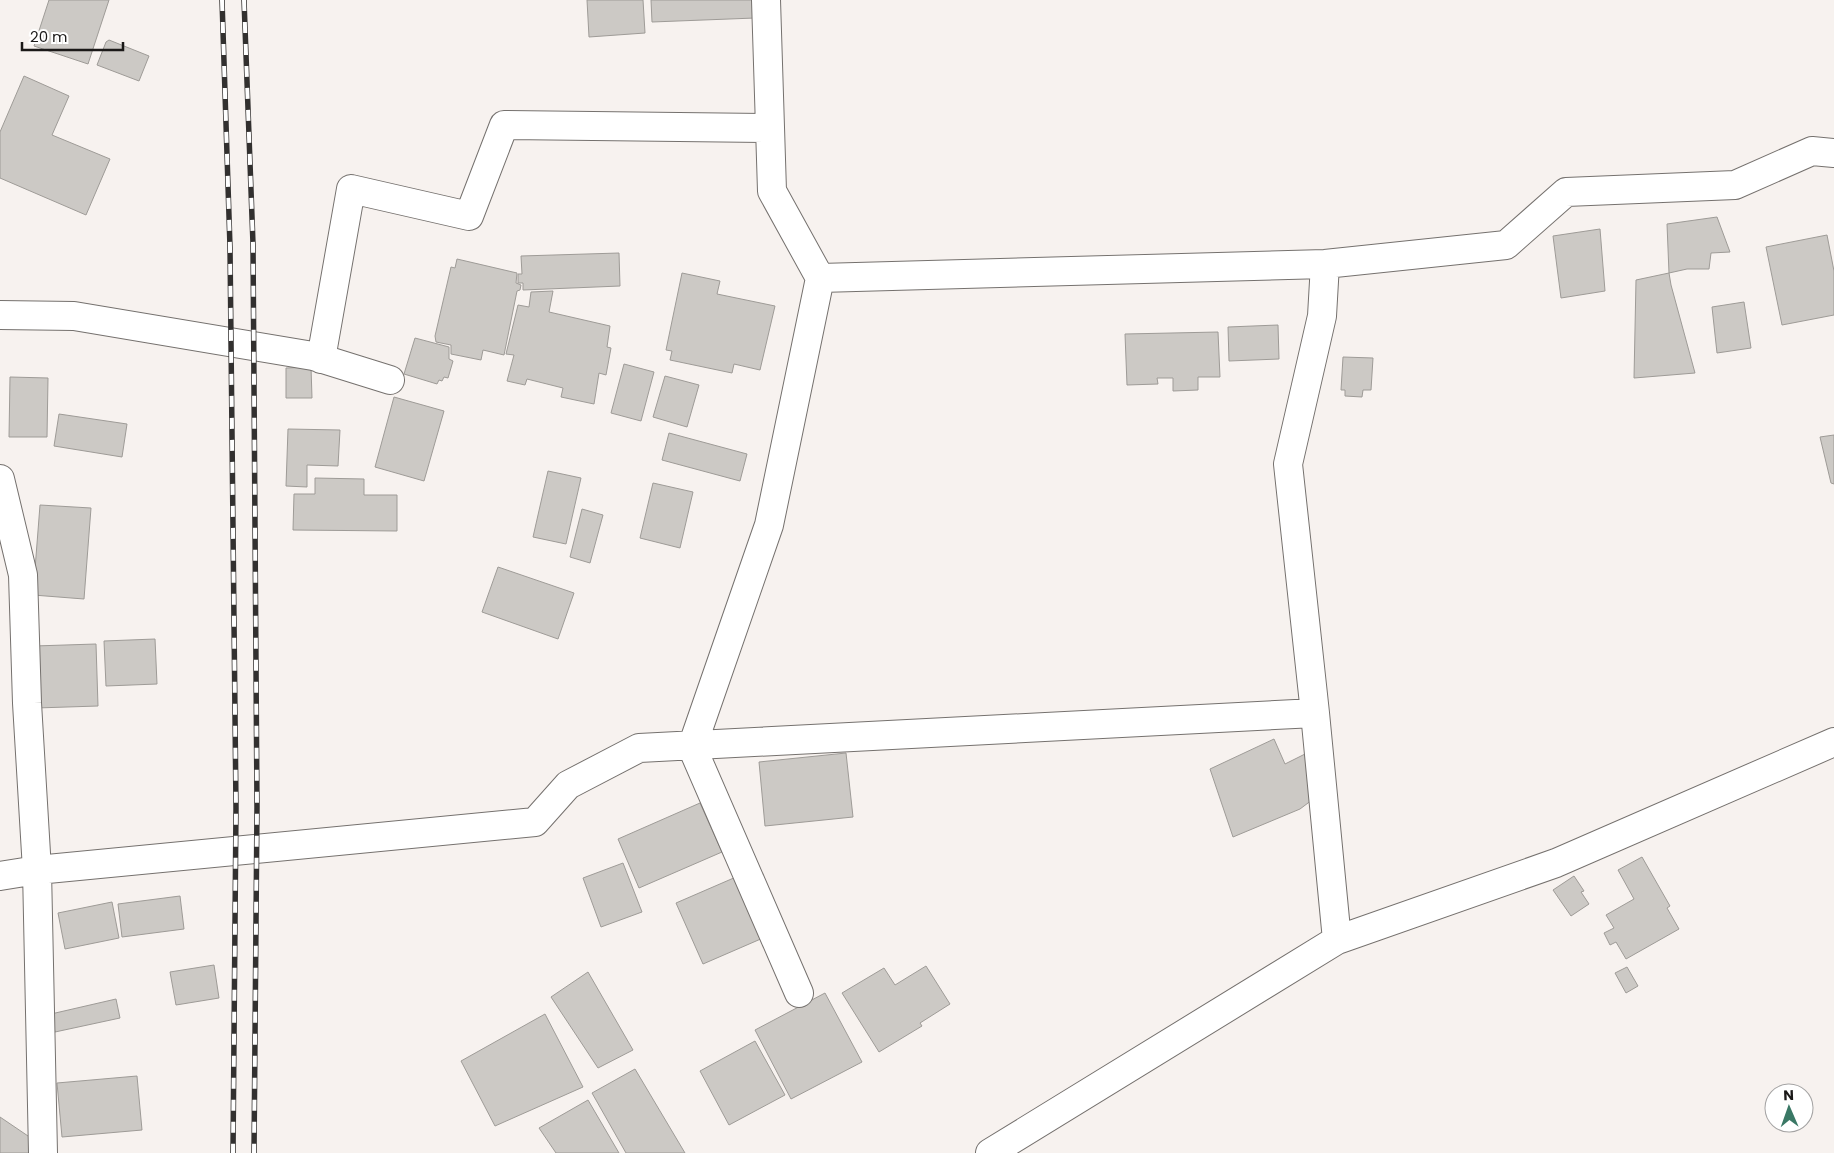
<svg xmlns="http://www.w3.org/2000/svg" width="1834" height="1153" viewBox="0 0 1834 1153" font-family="Poppins,sans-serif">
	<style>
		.building { fill: #ccc9c5; stroke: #9e9b97 }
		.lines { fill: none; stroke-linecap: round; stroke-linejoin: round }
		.minor-casing { stroke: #75716e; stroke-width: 30 }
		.minor { stroke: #fff; stroke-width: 28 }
		.rail-casing { stroke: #32302f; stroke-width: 5.5 }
		.rail { stroke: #fff; stroke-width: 4; stroke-dasharray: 11; stroke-linecap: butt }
	</style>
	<rect width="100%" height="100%" fill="#f7f2ef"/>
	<path class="building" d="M49,0H109L88,64L34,46Z
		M587,0H643L645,33L589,37Z
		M651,0H754L755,18L652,22Z
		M109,40L149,56L139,81L97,65L106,42Z
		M24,76L69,96L52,135L110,159L86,215L0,178V132Z
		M1717,217L1730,252L1711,253L1709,269H1687L1669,273L1667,224Z
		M1600,229L1605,291L1561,298L1553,236Z
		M1827,235L1834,271V315L1782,325L1766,247Z
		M619,253L620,286L523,290V283H518V274H522L521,256Z
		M457,259L517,273L516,283L521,285L520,290L517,291L504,355L483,350L481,360L451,354V345L436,342L435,336L451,267L455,268Z
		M682,273L720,281L717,294L775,306L760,370L734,364L732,373L670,360L672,351L666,350Z
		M1669,273L1671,285L1695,373L1634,378L1636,280Z
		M553,291L549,312L610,326L607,347L611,348L606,375L599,373L594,404L561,397L563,388L527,379L525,385L507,381L514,355L506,354L518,305L529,307L531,292Z
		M1744,302L1751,348L1717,353L1712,307Z
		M1278,325L1279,359L1229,361L1228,327Z
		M1218,332L1220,377H1198V390L1173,391V378H1157L1158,384L1127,385L1125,334Z
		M415,338L449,347V359L453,361L448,378L444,377L442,381L439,380L437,384L404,374Z
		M1343,357L1373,358L1371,390H1363L1362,397L1345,396V390H1341Z
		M624,364L654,372L641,421L611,413Z
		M311,367L312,398H286V368Z
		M665,376L699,385L687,427L653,417Z
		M10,377L48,378L47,437H9Z
		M394,397L444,411L424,481L375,467Z
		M59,414L127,424L122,457L54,446Z
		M288,429L340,430L338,466L307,465V487L286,486Z
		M669,433L747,454L740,481L662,460Z
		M1834,435V484L1831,483L1820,437Z
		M548,471L581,478L566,544L533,537Z
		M315,478L364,479V495H397V531L293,530L294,494H315Z
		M653,483L693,492L680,548L640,538Z
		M40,505L91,508L84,599L33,595Z
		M582,509L603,515L590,563L570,557Z
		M498,567L574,593L558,639L482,612Z
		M155,639L157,684L106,686L104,641Z
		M96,644L98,706L36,708L34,646Z
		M1274,739L1285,764L1309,752L1324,791L1300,809L1233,837L1210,769Z
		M846,753L853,817L765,826L759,762Z
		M700,803L722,852L639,888L618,839Z
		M1642,857L1670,906L1667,908L1679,929L1626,959L1616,942L1610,945L1604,933L1614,928L1606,915L1634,899L1618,870Z
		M623,863L642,912L601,927L583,878Z
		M1574,876L1584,891L1581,892L1589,904L1571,916L1553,890Z
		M736,877L763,938L703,964L676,903Z
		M180,896L184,929L122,937L118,904Z
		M112,902L119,938L65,949L58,913Z
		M214,965L219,998L176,1005L170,972Z
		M926,966L950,1004L920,1023L922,1026L879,1052L842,993L884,968L895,985Z
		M1627,967L1638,986L1626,993L1615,973Z
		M588,972L633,1050L598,1068L551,997Z
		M825,993L862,1062L791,1099L755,1030Z
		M116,999L120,1018L55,1032L51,1014Z
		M545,1014L583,1087L495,1126L461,1061Z
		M755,1041L785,1095L729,1125L700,1071Z
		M635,1069L685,1153H626L592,1093Z
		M137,1076L142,1130L62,1137L57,1083Z
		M588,1100L619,1153H556L539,1128Z
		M0,1117L31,1138V1153H0Z"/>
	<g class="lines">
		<g class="minor-casing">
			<path id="minor" d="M766,0L772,191L820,278L769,525L692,747L799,993
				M1325,264L1322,316L1288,464L1315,713L1337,940
				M820,278L1325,264L1506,245L1566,192L1735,185L1812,151L1834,153
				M0,315L74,316L313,356L390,380
				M321,359L351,189L469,216L504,125L770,128
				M0,479L23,575L27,703L37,870L43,1153
				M0,876L37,870L535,822L568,785L639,748L1315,713
				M990,1153L1337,940L1556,863L1834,742"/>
		</g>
		<use href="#minor" class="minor"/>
		<g class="rail-casing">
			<path id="rail" d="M222,0L230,247L236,808L233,1153
				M244,0L253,244L257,807L254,1153"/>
		</g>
		<use href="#rail" class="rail"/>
	</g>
	<g transform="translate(1789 1108) rotate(358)"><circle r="24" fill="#ffffff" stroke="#a4a3a3"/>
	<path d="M0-4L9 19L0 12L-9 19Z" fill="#3a7865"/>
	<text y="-8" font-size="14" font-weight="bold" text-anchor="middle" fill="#1b1918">N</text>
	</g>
	<path d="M22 42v8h101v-8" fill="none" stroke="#1b1918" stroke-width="2.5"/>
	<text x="30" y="42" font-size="15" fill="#1b1918" stroke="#ffffff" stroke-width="4" paint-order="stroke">20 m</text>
</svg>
